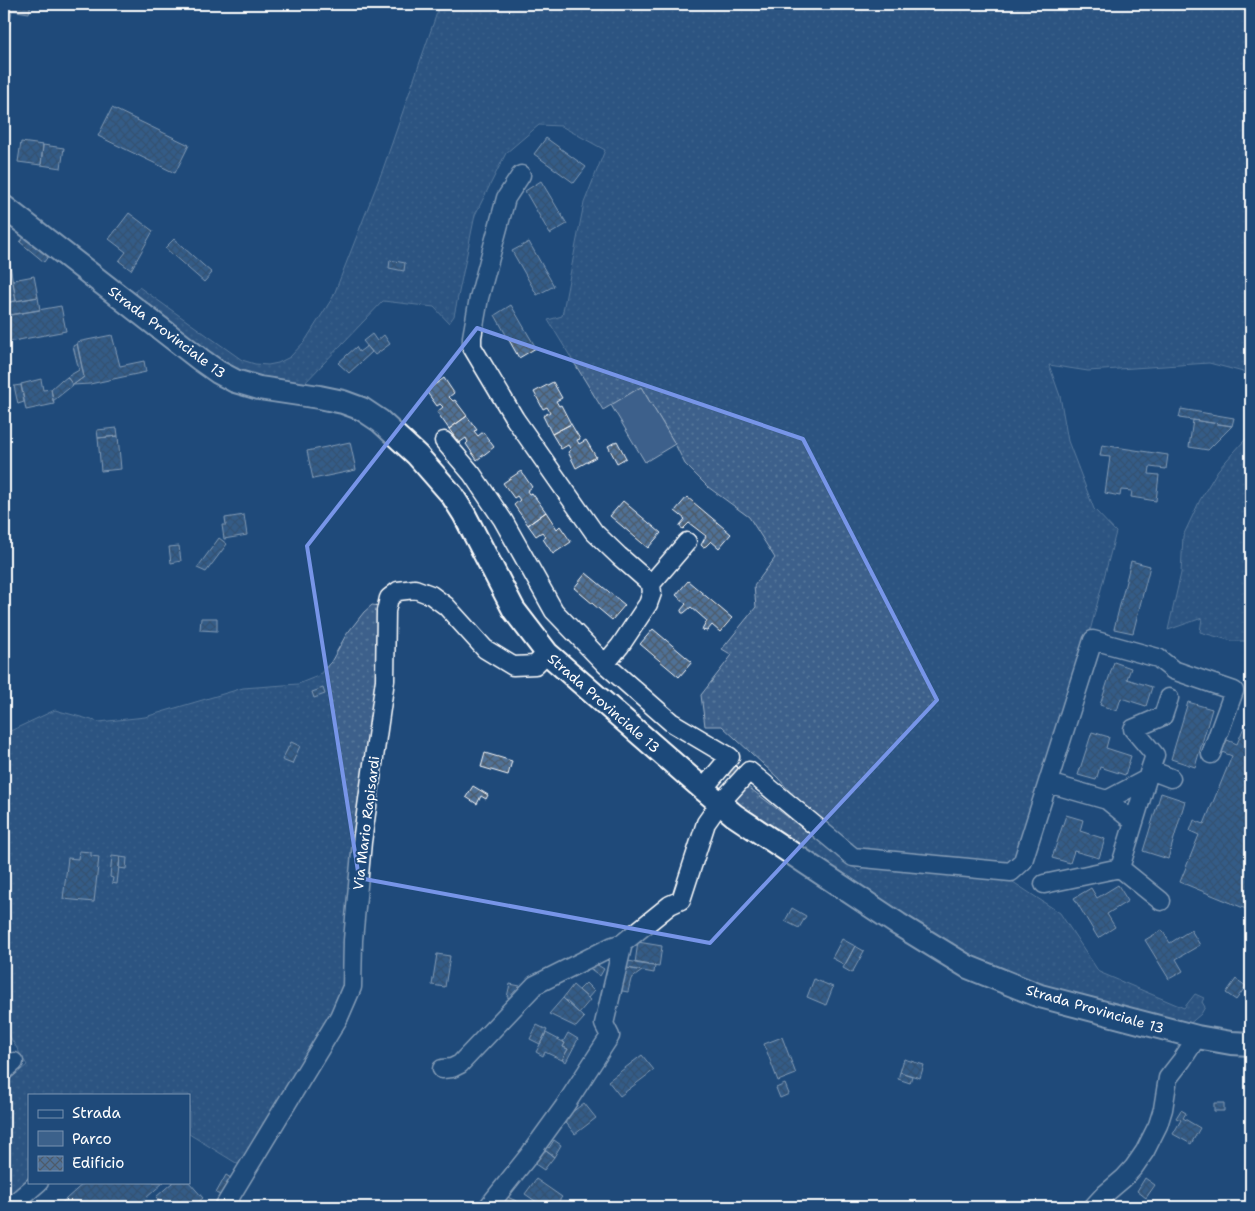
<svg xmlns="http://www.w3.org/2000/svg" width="1255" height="1211" viewBox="0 0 1255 1211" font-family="'Shantell Sans',sans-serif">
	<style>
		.green { fill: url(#green-dots); stroke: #9eb0c5 }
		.pitch { fill: #3c618b; stroke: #9eb0c5 }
		.building { fill: url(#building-cross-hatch); stroke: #fff }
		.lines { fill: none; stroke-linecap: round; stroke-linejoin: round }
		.minor-casing { stroke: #fff; stroke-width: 21 }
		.major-casing { stroke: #fff; stroke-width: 26 }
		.path { stroke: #fff; stroke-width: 2; stroke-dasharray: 1 4; stroke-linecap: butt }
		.minor { stroke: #1f4a7a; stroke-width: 18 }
		.major { stroke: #1f4a7a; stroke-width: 22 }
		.marked { fill: none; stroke: #7795e8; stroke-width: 4; stroke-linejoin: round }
		.labels { text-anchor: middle; stroke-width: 4; stroke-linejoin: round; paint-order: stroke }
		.street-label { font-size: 14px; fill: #fff; stroke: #1f4a7a }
	</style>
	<defs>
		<pattern id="green-dots" width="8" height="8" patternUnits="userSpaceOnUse" patternTransform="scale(1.25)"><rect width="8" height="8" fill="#3c618b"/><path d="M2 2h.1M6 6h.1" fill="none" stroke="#59799c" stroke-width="1.8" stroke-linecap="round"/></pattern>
		<pattern id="building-cross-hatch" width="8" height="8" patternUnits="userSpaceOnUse" patternTransform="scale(1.25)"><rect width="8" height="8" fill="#507197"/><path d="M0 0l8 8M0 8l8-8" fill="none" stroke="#4e5b6a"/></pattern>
	</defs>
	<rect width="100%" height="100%" fill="#1f4a7a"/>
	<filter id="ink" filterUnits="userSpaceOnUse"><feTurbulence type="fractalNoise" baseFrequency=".02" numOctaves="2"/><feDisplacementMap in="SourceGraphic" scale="10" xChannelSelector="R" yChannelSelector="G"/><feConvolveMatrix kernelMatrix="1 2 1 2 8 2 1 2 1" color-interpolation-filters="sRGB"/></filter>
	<g filter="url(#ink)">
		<path class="green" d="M440,4H1251V373H1247L1209,363L1088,371L1049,365L1060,396L1068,441L1094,509L1116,532L1090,631L1069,703L1024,844L1011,864L855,850L811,816L778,778L722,726H705L701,695L732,655L722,649L756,607L754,586L775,558L749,517L708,487L685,464L675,444L641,387L603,410L548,320L562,316L584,203L605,150L561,126L539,125L506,153L475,215L454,316L449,323L434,307L383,301L302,386L229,370L130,298L139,287L242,360L255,364L268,365L278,363L290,357L305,341L333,297L383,169Z
			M1251,433V641H1232L1200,632L1202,618L1168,630L1181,573L1183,536L1200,500L1218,470Z
			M372,605L380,606L379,684L345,987L341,1002L241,1166L189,1134V1095H29V1180L4,1201V1084L27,1065L4,1027V734L55,710L99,722L145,717L243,688L298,684L318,676L331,662L346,635L364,612Z
			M743,783L860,872L863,867L862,864L1012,879L1013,882L1060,913L1099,972L1184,1008L1195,994L1204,998L1202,1002L1205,1007L1201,1014L1187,1026L1039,987L968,958L735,804L734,793Z"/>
		<path class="pitch" d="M641,387L675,444L645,462L611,405Z"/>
		<path class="building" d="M4,4H31L29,13L4,9Z
			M4,9L12,10L4,62Z
			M112,108L189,145L175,173L98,136Z
			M546,138L586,167L574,183L534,154Z
			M21,142L43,145L41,165L18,162Z
			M43,145L64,148L61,168L41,165Z
			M541,181L567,224L550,234L525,191Z
			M129,213L153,231L131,270L119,261L126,252L109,239Z
			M25,236L49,255L44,262L20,242Z
			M174,239L212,273L204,282L165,248Z
			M529,242L554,286L537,295L512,251Z
			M9,259L16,301L4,303V260Z
			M390,260L405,263L404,271L389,268Z
			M34,276L38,297L16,301L13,280Z
			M38,297L40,310L4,316V303Z
			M511,305L536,348L519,358L495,315Z
			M61,306L66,331L8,342L4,316Z
			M372,334L377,341L384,335L390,344L375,355L363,341Z
			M112,335L120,366L144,361L146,372L90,384L73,385L84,377L77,342Z
			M77,344L84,377L73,385L67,377L79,370L73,346Z
			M367,346L372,352L349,373L338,363L356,347L359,352Z
			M67,377L73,385L53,401L51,389L61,380L62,381Z
			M444,378L454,393L449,397L453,401L455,400L467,416L449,429L437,412L443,407L440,404L437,406L426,391Z
			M41,379L43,390L51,389L54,404L26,410L21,384Z
			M553,382L562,398L556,401L559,406L561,405L571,424L552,434L543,416L550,412L547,407L543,409L534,392Z
			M21,385L24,402L18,404L14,386Z
			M1181,409L1234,418L1232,426L1179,418Z
			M467,416L477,430L474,431L478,436L483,432L494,447L477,460L466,444L468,442L466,438L459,443L449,429Z
			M1193,420L1232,426L1208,450L1189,447Z
			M571,424L580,439L577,440L579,444L586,440L596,457L576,468L568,452L571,450L568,445L561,449L552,434Z
			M117,428L118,436L98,438L97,430Z
			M118,436L121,469L101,471L98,438Z
			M617,441L626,458L617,463L608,446Z
			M350,442L356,470L313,479L307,451Z
			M1102,445L1168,455L1166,469L1150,467L1149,474L1159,475L1156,501L1131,497L1132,491L1121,490L1120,496L1105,493L1110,457L1100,456Z
			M521,471L532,487L527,491L529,494L532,493L546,512L528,525L514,505L520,500L517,496L514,498L503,483Z
			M687,497L731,534L719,548L711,541L706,546L703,547L701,545L706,536L689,523L683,529L680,527V525L685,519L675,511Z
			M623,501L661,533L648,548L610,516Z
			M546,512L557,529L560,526L571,542L553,554L543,539L546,537L542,532L536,536L528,525Z
			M244,515L247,535L224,539L222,525H226L225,518Z
			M219,538L227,544L206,572L197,568Z
			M179,546L181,561L171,563L169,547Z
			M1131,561L1150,566L1133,633L1114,629Z
			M586,573L625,605L612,620L574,588Z
			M688,581L732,618L720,632L712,625L707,631L702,630L707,621L691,607L684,613H682L681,611V610L686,604L676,595Z
			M201,618H217V631L200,630Z
			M653,629L692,662L679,677L640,644Z
			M1114,662L1131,668L1127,679L1152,687L1146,706L1121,698L1117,711L1100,705Z
			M323,688L325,694L314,698L312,692Z
			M1188,702L1212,709L1195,767L1171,759Z
			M1251,710V902L1249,901L1246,909L1180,882L1199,835L1190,831L1194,820L1204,824L1232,756L1222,752L1227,740L1237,744Z
			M1092,732L1109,737L1106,748L1131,756L1125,775L1100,767L1096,780L1078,775Z
			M291,742L300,746L292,764L282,760Z
			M485,753L512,761L508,775L481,767Z
			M732,762L742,772L735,781L724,771Z
			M473,786L488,795L486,799L481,796L477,804L466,797Z
			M1161,793L1185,801L1168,859L1143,851Z
			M1066,815L1083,820L1080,831L1105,839L1099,858L1074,851L1070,863L1052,858Z
			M79,851L91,852V856L99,857L94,902L63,899L68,858L78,859Z
			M112,856L120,857L117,884L112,883L113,878L110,877Z
			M120,857L127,858L126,869L119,868Z
			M1118,885L1128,901L1107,914L1115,927L1098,938L1074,898L1091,888L1097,898Z
			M792,908L806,916L799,928L785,921Z
			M1162,930L1170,943L1191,930L1200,945L1176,959L1183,971L1169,979L1145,940Z
			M842,939L855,946L845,965L832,958Z
			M638,942L662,946L659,967L635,963Z
			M855,946L864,951L852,973L843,968Z
			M437,954L450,956L445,987L432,985Z
			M623,960L655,966L654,973L622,967Z
			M584,964H596L604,969L600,976Z
			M622,967L642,971L631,979L628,992L617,990Z
			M814,979L833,987L826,1005L807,997Z
			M1236,979L1246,986L1236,1000L1226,993Z
			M586,983L594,991L588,998L579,990Z
			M510,984L520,986L517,999L507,997Z
			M573,985L590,1000L579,1013L563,998Z
			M563,998L584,1018L576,1027L549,1014Z
			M537,1025L547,1030L540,1044L530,1039Z
			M546,1033L565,1043L563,1047L568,1049L562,1060L545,1052L543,1056L536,1052Z
			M568,1033L578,1039L566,1062L562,1060L568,1049L563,1047L565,1043L563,1042Z
			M782,1037L796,1074L778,1081L764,1044Z
			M642,1055L654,1070L620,1096L608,1081Z
			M904,1059L924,1065L920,1078L900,1072Z
			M900,1072L912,1076L910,1083L898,1079Z
			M785,1084L789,1094L780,1098L776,1088Z
			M584,1103L596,1118L575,1134L563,1119Z
			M1214,1103H1224V1111H1214Z
			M1181,1110L1186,1113L1183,1118L1200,1128L1191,1144L1173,1134L1181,1120L1176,1118Z
			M554,1140L561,1145L554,1157L542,1148L545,1145L549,1148Z
			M542,1148L554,1157L544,1170L532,1162Z
			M226,1175L234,1180L224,1197L216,1193Z
			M1145,1178L1155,1185L1146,1198L1137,1191Z
			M536,1179L562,1197L554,1207H544L525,1194Z
			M85,1182H164L136,1207H57Z
			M173,1182H189L203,1198L192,1207H165L156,1197Z
			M505,1196L521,1203V1207H513L499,1204Z"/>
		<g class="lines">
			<g class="minor-casing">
				<path id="minor" d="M521,175L506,198L479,298L472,337V347L515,419L594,532L619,556L651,584L652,593L648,604L620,646L605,664
					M444,441L472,474L503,520L554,611L605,664L671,722L730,757L703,789
					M651,584L687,542
					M1150,770L1171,778
					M1048,783L1107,800L1134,822
					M1107,800L1147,779
					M1044,884L1120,868
					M1161,901L1120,868L1147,779L1155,755L1133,729L1163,716L1169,698
					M442,1069L452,1068L460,1064L535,985L613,946L623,943
					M4,1071L14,1062
					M10,1207L39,1182
					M224,1207L339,1017L352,987L353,940L362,842L385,680L386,611L389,598L398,591L415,589L431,595L446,606L485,649L513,666L535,665L547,653
					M488,1207L530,1154L564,1107L610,1036L604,1024L623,943L670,905L681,900L706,823L720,803L749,771L853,857L1011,872L1023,861L1093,640L1158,658L1173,670L1234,691L1211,754
					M1093,1207L1104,1195L1124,1178L1134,1167L1145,1151L1158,1125L1163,1109L1168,1078L1182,1060L1197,1037"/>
			</g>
			<g class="major-casing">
				<path id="major" d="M4,207L201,360L218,372L235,381L259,388L319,397L343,402L362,409L380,421L417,455L452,495L464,514L514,610L547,653L703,789L734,815L898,924L968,967L1040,996L1197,1037L1231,1043L1251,1044"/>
			</g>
			<path class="path" d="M1251,147L1250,163L1251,164"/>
			<use href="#minor" class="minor"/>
			<use href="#major" class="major"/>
		</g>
	</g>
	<path d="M0 0H1255V1211H0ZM477,328L803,439L937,700L710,943L359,878L307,546Z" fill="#1f4a7a" fill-opacity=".55" fill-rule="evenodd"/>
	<path class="marked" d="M477,328L803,439L937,700L710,943L359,878L307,546Z"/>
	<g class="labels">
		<g class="street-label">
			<text transform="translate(167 332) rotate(37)" y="5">Strada Provinciale 13</text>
			<text transform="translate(604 703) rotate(41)" y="5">Strada Provinciale 13</text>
			<text transform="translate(366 823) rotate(-83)" y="5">Via Mario Rapisardi</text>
			<text transform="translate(1095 1009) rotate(16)" y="5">Strada Provinciale 13</text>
		</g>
	</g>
	<rect width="1255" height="1211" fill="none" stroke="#1f4a7a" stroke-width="20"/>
	<rect x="10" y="10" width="1235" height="1191" fill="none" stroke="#fff" stroke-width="2" filter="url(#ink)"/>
	<rect x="28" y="1094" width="162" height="90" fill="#1f4a7a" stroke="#7992af"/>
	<rect x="38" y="1110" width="25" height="8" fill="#1f4a7a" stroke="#7992af"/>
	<text x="72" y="1118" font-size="15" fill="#ffffff">Strada</text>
	<rect x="38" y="1131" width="25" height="15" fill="#3c618b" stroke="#7992af"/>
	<text x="72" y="1144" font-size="15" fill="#ffffff">Parco</text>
	<rect x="38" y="1156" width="25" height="15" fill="url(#building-cross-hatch)" stroke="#7992af"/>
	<text x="72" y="1168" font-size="15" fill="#ffffff">Edificio</text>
</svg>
